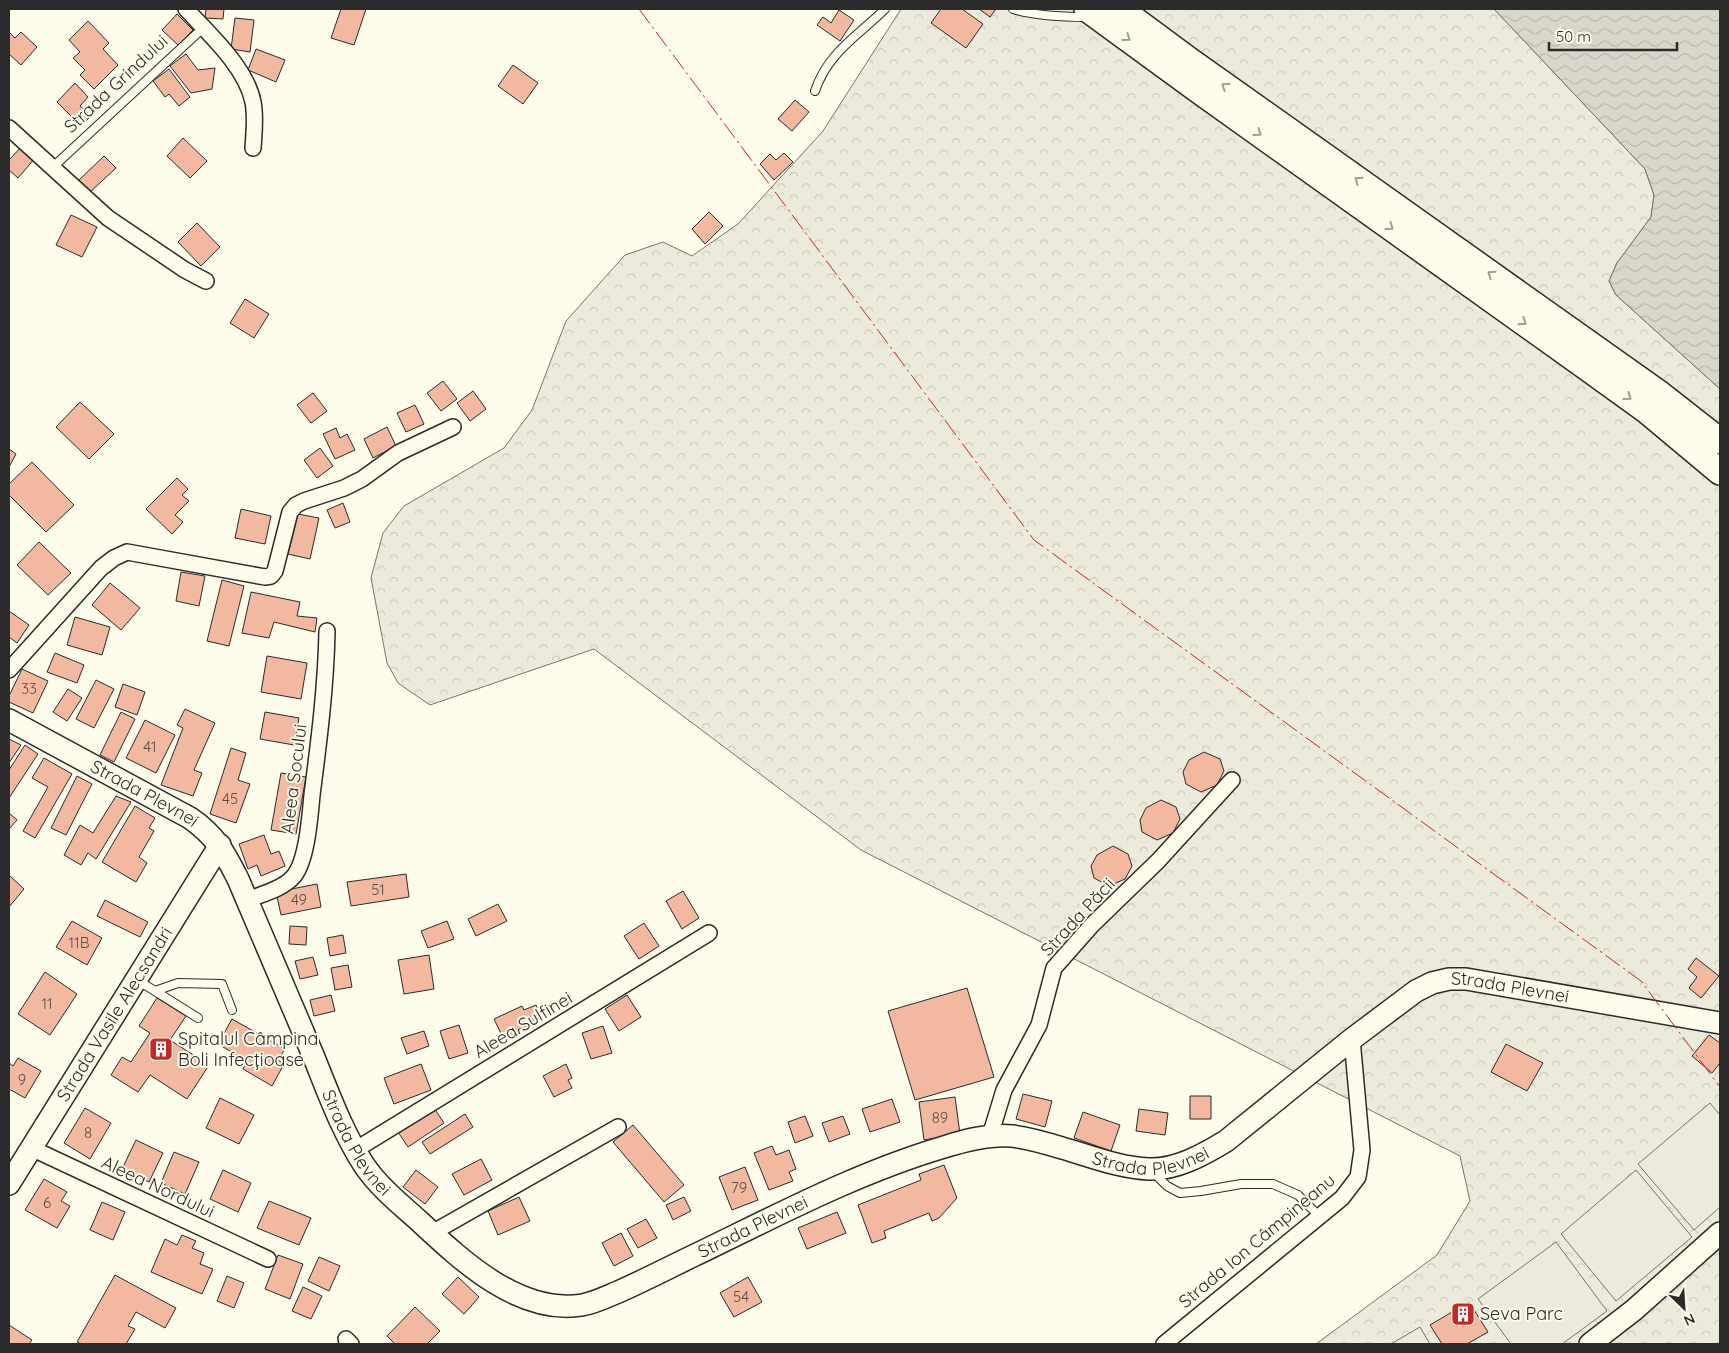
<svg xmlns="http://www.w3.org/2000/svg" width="1729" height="1353" viewBox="0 0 1729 1353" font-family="Quicksand,sans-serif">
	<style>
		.forest { fill: url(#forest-crowns); stroke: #74746e }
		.garden { fill: #ecebdb; stroke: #74746e }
		.parking { fill: #eceadb; stroke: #74746e }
		.water { fill: url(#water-waves); stroke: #74746e }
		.building { fill: #f2b8a0; stroke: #2b2b2b }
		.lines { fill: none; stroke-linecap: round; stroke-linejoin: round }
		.service-casing { stroke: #2b2b2b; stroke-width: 10 }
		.minor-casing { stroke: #2b2b2b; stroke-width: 18 }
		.secondary-casing { stroke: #2b2b2b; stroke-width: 24 }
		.trunk-casing { stroke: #2b2b2b; stroke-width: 28 }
		.service { stroke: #fdfbea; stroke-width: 8 }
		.minor { stroke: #fdfbea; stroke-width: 15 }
		.secondary { stroke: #fdfbea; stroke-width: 21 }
		.trunk { stroke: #fdfbea; stroke-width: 25 }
		.power { stroke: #c62828; stroke-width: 1; stroke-dasharray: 18 4 2.5 4; stroke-linecap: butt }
		.oneway { stroke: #9e9d94 }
		.labels { text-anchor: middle; stroke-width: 4; stroke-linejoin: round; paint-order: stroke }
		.number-label { font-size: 15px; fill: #5d4e48 }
		.street-label { font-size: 18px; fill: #2b2b2b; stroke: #fdfbea }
		.poi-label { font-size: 18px; fill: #2b2b2b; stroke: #fdfbea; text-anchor: start }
	</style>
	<defs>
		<pattern id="forest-crowns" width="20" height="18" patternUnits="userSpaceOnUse" patternTransform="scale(1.25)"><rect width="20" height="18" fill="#ecebdb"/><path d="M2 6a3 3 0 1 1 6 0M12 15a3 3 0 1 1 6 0" fill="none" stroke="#cbcabc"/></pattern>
		<pattern id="water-waves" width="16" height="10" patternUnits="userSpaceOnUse" patternTransform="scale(1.25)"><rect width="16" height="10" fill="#d8d7c9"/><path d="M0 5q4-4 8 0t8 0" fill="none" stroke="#bab9ad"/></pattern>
	</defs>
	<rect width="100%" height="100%" fill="#fdfbea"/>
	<path class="forest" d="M901,9H1494L1645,169L1654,195L1651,217L1617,263L1609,281L1616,295L1720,389V1344H1316L1437,1255L1470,1201L1460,1156L861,850L594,649L430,705L398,683L387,663L371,578L383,533L404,506L504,448L532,410L566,321L625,255L663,242L692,256L738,224L823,131Z"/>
	<path class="garden" d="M1710,1103L1720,1115V1207L1694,1230L1638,1164Z
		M1636,1170L1692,1237L1616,1301L1561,1234Z
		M1556,1242L1607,1311L1562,1344H1511L1478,1299Z"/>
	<path class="parking" d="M1420,1327L1430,1344H1391Z"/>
	<path class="water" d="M1494,9H1720V389L1616,295L1609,281L1617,263L1651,217L1654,195L1645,169Z"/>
	<path class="building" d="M206,9H224L223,19L205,18Z
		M341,9H366L354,45L331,38Z
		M941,9H962L983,24L966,48L931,23Z
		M979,9H996L990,17Z
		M839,10L854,20L840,41L817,25L823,17L831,23Z
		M177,14L193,30L178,45L162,30Z
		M235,18L254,20L250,52L231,49Z
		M88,21L109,43L103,49L118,65L94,89L80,75L85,70L73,58L80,52L69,40Z
		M9,32L15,38L21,32L37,47L21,65L9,54Z
		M256,49L285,60L276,82L248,70Z
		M186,54L198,70L215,68L212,89L191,93L170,66Z
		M513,65L538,83L523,104L498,86Z
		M169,69L190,97L179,106L169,94L165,97L153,81Z
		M75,83L88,97L80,106L91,116L81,126L57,102Z
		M795,100L809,112L792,131L778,119Z
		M183,138L207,161L190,178L167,156Z
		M23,145L36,157L18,178L9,170V160Z
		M784,153L793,162L774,180L760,164L770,154L776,160Z
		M104,156L116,168L89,193L78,181Z
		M709,212L723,226L705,244L692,229Z
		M71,215L97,227L82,257L56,245Z
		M197,223L220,247L201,266L178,242Z
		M245,299L269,314L254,338L230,323Z
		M443,381L457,399L441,411L427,393Z
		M473,391L486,409L470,421L457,403Z
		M313,393L327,411L311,423L297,405Z
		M80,402L114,434L89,459L56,427Z
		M415,405L424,424L406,432L397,413Z
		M387,427L396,446L373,458L364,439Z
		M336,428L340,438L347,434L355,450L335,459L323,434Z
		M320,448L333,466L317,478L304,460Z
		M9,449L16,454L9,467Z
		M32,462L74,505L46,532L9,495V484Z
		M177,478L188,489L182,495L189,501L175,515L183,522L172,534L146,509Z
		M343,503L350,522L335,528L327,510Z
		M241,509L271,516L265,544L235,538Z
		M298,514L319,518L310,559L288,554Z
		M39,542L71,573L48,595L17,565Z
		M181,572L205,576L199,606L176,601Z
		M222,580L244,586L229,646L207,641Z
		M110,583L140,608L121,630L92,605Z
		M251,592L300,602L297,616L317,618L315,632L274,622L269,638L242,633Z
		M9,611L29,625L17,643L9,637Z
		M75,617L110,627L102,655L67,645Z
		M55,653L84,665L77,683L47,672Z
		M267,656L307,663L301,699L261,692Z
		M22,669L48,681L33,713L9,702V696Z
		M96,680L114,689L94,728L76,719Z
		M123,684L145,692L137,715L115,707Z
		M68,689L82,698L67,721L53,712Z
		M185,709L215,723L194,770L202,773L193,796L161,785L183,728L177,725Z
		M121,712L135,719L114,762L100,755Z
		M265,712L299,718L294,745L260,739Z
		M145,720L175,735L156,773L126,758Z
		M9,739L21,745L9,763Z
		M25,745L38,754L9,798V770Z
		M231,748L246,753L238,780L250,784L236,823L210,814Z
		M1204,752L1220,759L1224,771L1217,785L1201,792L1186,784L1183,772L1189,760Z
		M44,758L72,774L35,838L23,831L48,787L32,778Z
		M281,773L306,777L296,834L271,830Z
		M77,776L92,784L66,835L51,828Z
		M116,796L131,802L96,859L88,853L81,865L64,855L80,825L93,833Z
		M1161,800L1176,807L1180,819L1173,833L1157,840L1142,832L1140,820L1146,808Z
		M135,806L155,818L149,828L154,831L139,857L147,863L136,882L102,862Z
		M9,813L17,820L9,829Z
		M264,835L271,854L279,851L285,866L261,876L257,865L248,869L239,844Z
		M1113,846L1128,854L1132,866L1125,879L1109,886L1094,878L1091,866L1097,855Z
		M406,874L409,897L351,906L347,882Z
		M9,875L24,889L9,907Z
		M317,884L321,907L281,915L276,892Z
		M683,891L699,918L682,929L666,901Z
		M105,900L148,922L140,937L97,916Z
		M498,904L507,921L476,936L468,919Z
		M72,921L102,938L87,965L56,947Z
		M447,921L454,939L428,948L421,931Z
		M644,923L659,946L639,959L624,936Z
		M290,926L307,927L306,945L289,944Z
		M343,935L346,953L330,956L327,938Z
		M429,955L434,989L404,994L398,960Z
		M313,957L318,975L300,979L295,961Z
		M1696,958L1719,976L1701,998L1689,988L1697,977L1688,969Z
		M348,965L352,987L335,990L331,968Z
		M45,972L77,994L50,1035L18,1014Z
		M967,988L994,1077L915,1100L888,1011Z
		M331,995L335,1011L314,1016L310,1000Z
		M627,995L641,1017L619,1031L605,1009Z
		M157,998L186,1016L170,1040L209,1065L187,1099L150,1075L138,1092L111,1075L122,1057L131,1062L150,1033L139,1026Z
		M536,1005L541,1017L531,1021L532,1023L518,1030L520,1033L504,1040L494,1019L522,1006L524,1010Z
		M232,1019L285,1049L278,1060L284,1064L272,1086L243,1069L247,1061L218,1044Z
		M459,1025L468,1053L449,1059L440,1031Z
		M603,1026L612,1053L591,1059L582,1033Z
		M424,1031L429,1046L407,1054L401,1038Z
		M1709,1035L1720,1043V1063L1712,1073L1692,1056Z
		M1506,1044L1543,1063L1527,1091L1491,1072Z
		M18,1058L41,1071L25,1098L9,1089V1063L13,1066Z
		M421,1064L431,1090L394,1104L384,1078Z
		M566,1064L572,1078L568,1080L572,1088L554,1097L543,1076Z
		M1023,1094L1052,1101L1045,1127L1016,1119Z
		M1190,1096H1211V1119H1190Z
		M955,1097L960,1134L924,1140L919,1102Z
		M220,1098L254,1115L239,1144L206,1128Z
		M892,1099L900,1122L870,1132L862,1109Z
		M85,1108L111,1123L90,1159L64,1143Z
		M434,1108L444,1123L408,1147L398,1132Z
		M1139,1109L1168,1113L1165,1135L1136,1131Z
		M1083,1112L1120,1125L1111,1151L1074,1138Z
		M465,1114L473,1127L430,1154L422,1142Z
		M805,1116L813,1136L795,1143L788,1122Z
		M843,1116L850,1134L829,1142L822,1123Z
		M633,1125L684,1185L664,1202L613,1142Z
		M136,1140L163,1153L149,1182L122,1169Z
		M772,1146L776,1155L789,1150L796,1169L789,1172L793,1181L769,1190L754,1153Z
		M174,1152L199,1162L185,1194L161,1183Z
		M481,1159L492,1180L464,1195L452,1174Z
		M944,1165L957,1198L939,1218L932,1221L929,1213L884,1231L886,1238L872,1243L858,1205L921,1180L919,1174Z
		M745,1167L758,1200L732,1210L719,1177Z
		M223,1170L251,1183L238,1212L210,1199Z
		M416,1170L438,1187L425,1204L403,1187Z
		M44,1179L67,1192L61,1201L70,1206L57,1228L25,1210Z
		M519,1197L530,1221L498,1235L488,1211Z
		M684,1197L691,1211L673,1220L666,1205Z
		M269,1201L311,1218L299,1245L257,1228Z
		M102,1202L125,1212L113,1240L90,1230Z
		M837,1212L846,1233L807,1249L798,1228Z
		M646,1219L657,1238L638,1248L627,1229Z
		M621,1233L633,1256L614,1266L602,1243Z
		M182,1235L196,1241L192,1248L204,1253L200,1264L213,1269L202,1294L151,1272L165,1239L177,1245Z
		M278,1255L303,1264L290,1299L265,1289Z
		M319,1257L340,1266L329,1291L308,1281Z
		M115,1275L176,1308L165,1328L136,1312L128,1326L135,1329L126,1344H81L77,1342Z
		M227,1276L244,1283L234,1308L217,1301Z
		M458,1277L479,1297L464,1314L442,1294Z
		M748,1277L762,1302L734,1317L720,1293Z
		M303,1287L322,1296L311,1319L292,1311Z
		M1469,1302L1488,1332L1467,1344H1442L1430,1325Z
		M415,1307L440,1331L427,1344H395L387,1336Z
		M9,1325L32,1340L29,1344H9Z"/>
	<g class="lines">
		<g class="service-casing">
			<path id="service" d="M1013,9C1036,16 1063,17 1087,17
				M815,91C828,52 858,36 885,9
				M53,167L203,28
				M137,980L155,991L178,983L222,984L232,1010
				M155,991L198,1018
				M1153,1172L1167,1186L1180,1193L1201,1191L1241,1184H1273L1298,1195L1319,1216"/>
		</g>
		<g class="minor-casing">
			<path id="minor" d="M186,9C209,34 246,67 253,102C256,117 254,133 253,148
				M9,128L108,218L185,270L206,281
				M9,670L101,568L114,558L127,552L265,577L271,576L275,571L290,512L296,505L304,501L344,488L362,479L398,453L453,427
				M247,900C262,894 283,889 294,876C307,860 310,816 312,795C319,741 326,686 327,631
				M990,1136L1004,1090L1039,1025L1054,968L1092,925L1158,861L1232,780
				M31,1148L268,1259
				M355,1150L709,933
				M432,1233L618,1127
				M346,1339L351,1344
				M1164,1344L1342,1198L1358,1177L1362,1150L1352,1039"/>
		</g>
		<g class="secondary-casing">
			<g id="secondary">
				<path id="s1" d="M9,720L190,818C215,835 225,853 238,879C263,938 288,997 313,1055C328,1092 342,1131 364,1165C378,1186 399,1203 418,1220C460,1259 518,1315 582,1305C594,1303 606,1297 618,1292C643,1281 668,1268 693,1256C774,1217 856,1173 944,1147C966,1140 989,1134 1012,1136C1029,1138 1046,1143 1062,1148C1090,1156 1120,1168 1149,1169C1176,1170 1203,1155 1226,1141L1352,1039L1416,991L1432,983L1449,979H1466L1720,1023"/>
				<path id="s2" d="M9,1184L220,845"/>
				<path d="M1590,1344L1634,1310L1720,1233"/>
			</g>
		</g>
		<g class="trunk-casing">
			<path id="trunk" d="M1087,9L1198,90L1589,369L1647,411L1720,472
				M1120,9L1189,60L1660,394L1720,441"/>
		</g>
		<use href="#service" class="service"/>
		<use href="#minor" class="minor"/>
		<use href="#secondary" class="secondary"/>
		<use href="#trunk" class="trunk"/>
		<path class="power" d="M639,9L1034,540L1641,981L1720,1087"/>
	</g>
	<defs><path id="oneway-chevron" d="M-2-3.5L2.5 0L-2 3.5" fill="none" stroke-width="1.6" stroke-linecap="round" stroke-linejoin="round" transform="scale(1.25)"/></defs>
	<g class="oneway">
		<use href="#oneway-chevron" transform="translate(1127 38) rotate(36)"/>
		<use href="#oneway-chevron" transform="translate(1225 86) rotate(-145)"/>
		<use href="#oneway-chevron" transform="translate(1258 133) rotate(36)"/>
		<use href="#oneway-chevron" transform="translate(1358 180) rotate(-145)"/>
		<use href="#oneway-chevron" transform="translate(1390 227) rotate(36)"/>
		<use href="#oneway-chevron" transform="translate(1491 274) rotate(-145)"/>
		<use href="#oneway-chevron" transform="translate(1523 322) rotate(35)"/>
		<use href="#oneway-chevron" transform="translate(1628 397) rotate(36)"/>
	</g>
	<defs>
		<g id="building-square" transform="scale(1.25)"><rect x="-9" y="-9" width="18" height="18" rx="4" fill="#c62828" stroke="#fdfbea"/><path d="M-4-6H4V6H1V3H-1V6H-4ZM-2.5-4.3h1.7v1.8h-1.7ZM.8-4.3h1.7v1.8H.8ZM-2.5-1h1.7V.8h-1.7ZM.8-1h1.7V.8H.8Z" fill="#fff"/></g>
	</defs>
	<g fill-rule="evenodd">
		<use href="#building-square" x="161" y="1049"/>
		<use href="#building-square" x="1463" y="1314"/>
	</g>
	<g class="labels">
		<g class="number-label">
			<text x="29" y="694">33</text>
			<text x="150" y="752">41</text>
			<text x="230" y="804">45</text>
			<text x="378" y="895">51</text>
			<text x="299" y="905">49</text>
			<text x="79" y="948">11B</text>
			<text x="47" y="1009">11</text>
			<text x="22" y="1085">9</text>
			<text x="940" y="1123">89</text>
			<text x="88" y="1138">8</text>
			<text x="739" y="1193">79</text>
			<text x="47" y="1208">6</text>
			<text x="741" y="1302">54</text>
		</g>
		<g class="street-label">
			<text transform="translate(116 84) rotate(-43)" y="6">Strada Grindului</text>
			<text transform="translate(294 779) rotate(-83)" y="6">Aleea Socului</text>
			<text dy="6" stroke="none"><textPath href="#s1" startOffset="154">Strada Plevnei</textPath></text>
			<text transform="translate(1078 917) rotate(-47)" y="6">Strada Păcii</text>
			<text dy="6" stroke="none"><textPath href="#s1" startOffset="1894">Strada Plevnei</textPath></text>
			<text dy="6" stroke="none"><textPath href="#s2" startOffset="200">Strada Vasile Alecsandri</textPath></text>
			<text transform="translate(523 1025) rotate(-31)" y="6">Aleea Sulfinei</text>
			<text dy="6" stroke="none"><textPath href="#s1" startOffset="574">Strada Plevnei</textPath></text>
			<text dy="6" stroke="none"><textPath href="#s1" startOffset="1474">Strada Plevnei</textPath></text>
			<text transform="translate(158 1187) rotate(25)" y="6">Aleea Nordului</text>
			<text dy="6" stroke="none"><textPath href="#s1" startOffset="1054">Strada Plevnei</textPath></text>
			<text transform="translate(1257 1241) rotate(-40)" y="6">Strada Ion Câmpineanu</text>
		</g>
		<g class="poi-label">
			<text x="178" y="1045">Spitalul Câmpina<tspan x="178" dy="21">Boli Infecțioase</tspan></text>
			<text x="1480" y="1320">Seva Parc</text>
		</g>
	</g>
	<rect width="1729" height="1353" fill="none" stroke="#2b2b2b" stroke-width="20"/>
	<g transform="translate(1684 1308) rotate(155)" stroke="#fdfbea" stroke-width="4" paint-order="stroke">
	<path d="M0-4L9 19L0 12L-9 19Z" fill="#2b2b2b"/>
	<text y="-8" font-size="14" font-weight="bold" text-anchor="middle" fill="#2b2b2b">N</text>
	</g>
	<path d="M1549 42v8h128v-8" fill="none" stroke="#2b2b2b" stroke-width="2.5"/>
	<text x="1556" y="42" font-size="15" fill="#2b2b2b" stroke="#fdfbea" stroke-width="4" paint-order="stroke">50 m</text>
</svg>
